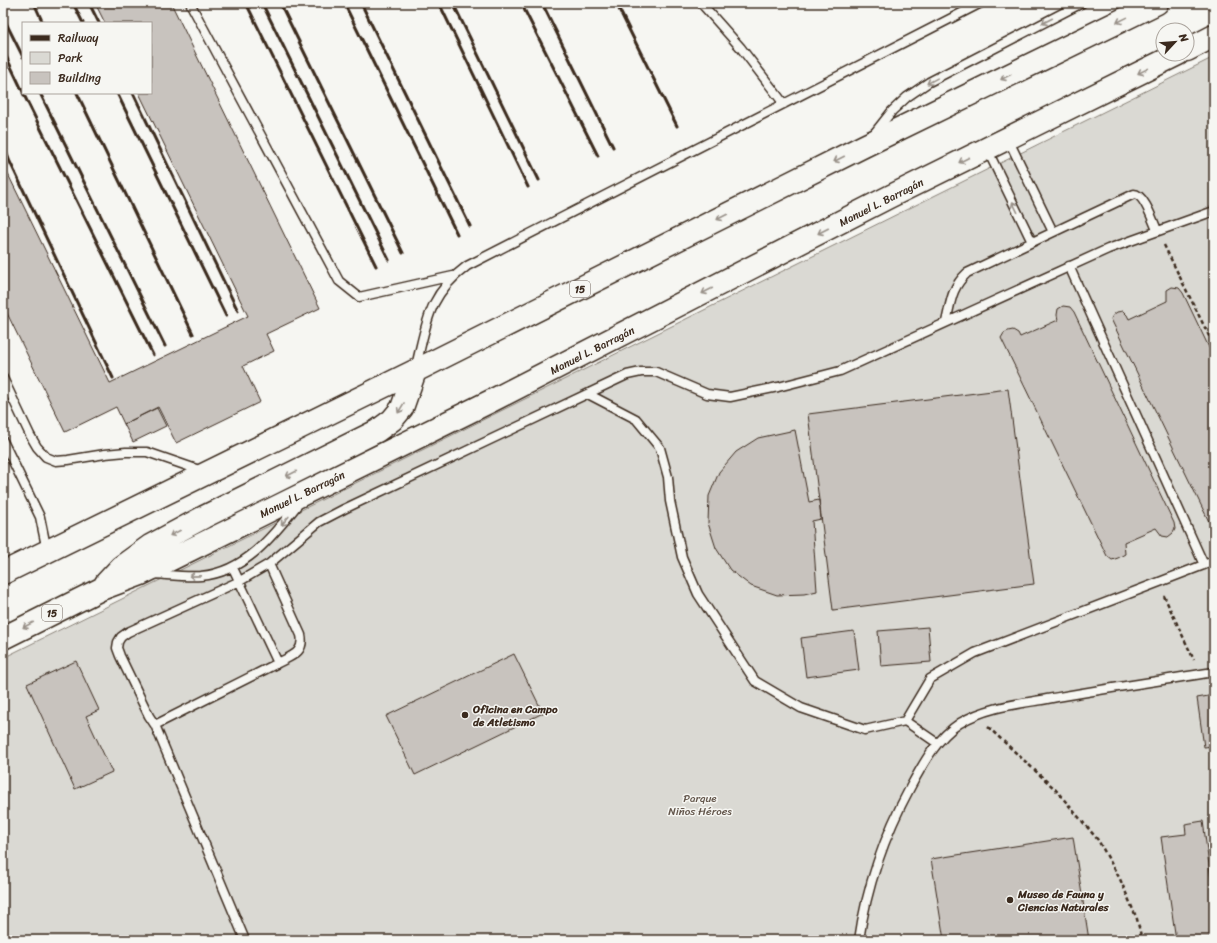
<svg xmlns="http://www.w3.org/2000/svg" width="1217" height="943" viewBox="0 0 1217 943" font-family="Sriracha,sans-serif">
	<style>
		.green { fill: #dad9d3; stroke: #8a8278 }
		.building { fill: #c8c3be; stroke: #3b2a1e }
		.lines { fill: none; stroke-linecap: round; stroke-linejoin: round }
		.service-casing { stroke: #3b2a1e; stroke-width: 11 }
		.trunk-casing { stroke: #3b2a1e; stroke-width: 25 }
		.path { stroke: #3b2a1e; stroke-width: 2.5; stroke-dasharray: 4 3; stroke-linecap: butt }
		.service { stroke: #f6f6f2; stroke-width: 8 }
		.trunk { stroke: #f6f6f2; stroke-width: 22 }
		.rail { stroke: #3b2a1e; stroke-width: 3 }
		.oneway { stroke: #989088 }
		.poi-dot { fill: #3b2a1e; stroke: #f6f6f2; stroke-width: 1.5 }
		.labels { text-anchor: middle; stroke-width: 3; stroke-linejoin: round; paint-order: stroke }
		.shield { fill: #f6f6f2; stroke: #73675e; stroke-width: 1 }
		.shield-label { font-size: 10px; font-weight: bold; fill: #3b2a1e }
		.street-label { font-size: 11px; fill: #3b2a1e; stroke: #f6f6f2 }
		.poi-label { font-size: 11px; font-weight: bold; fill: #3b2a1e; stroke: #f6f6f2; text-anchor: start }
		.park-label { font-size: 11px; fill: #63564b; stroke: #f6f6f2 }
	</style>
	<rect width="100%" height="100%" fill="#f6f6f2"/>
	<filter id="ink" filterUnits="userSpaceOnUse"><feTurbulence type="fractalNoise" baseFrequency=".025" numOctaves="2"/><feDisplacementMap in="SourceGraphic" scale="8" xChannelSelector="R" yChannelSelector="G"/><feConvolveMatrix kernelMatrix="1 2 1 2 8 2 1 2 1" color-interpolation-filters="sRGB"/></filter>
	<g filter="url(#ink)">
		<path class="green" d="M1214,57V940H3V658Z"/>
		<path class="building" d="M95,3H171L320,308L266,334L274,351L243,366L260,402L176,443L158,407L124,424L116,407L65,432L3,305V164L110,383L248,316L139,93H151V23H105Z
			M1172,287L1179,288L1183,293L1214,358V532L1111,319L1113,315L1117,312L1123,311L1127,315L1129,319L1167,301V290Z
			M1063,306L1070,307L1074,312L1174,523L1175,529L1173,533L1168,537L1162,536L1156,528L1124,542L1125,554L1118,558L1112,560L1107,556L1001,338L1004,333L1008,331L1013,330L1018,333L1020,337L1058,320L1057,315L1058,309Z
			M1008,389L1034,584L833,610L808,414Z
			M157,408L166,426L133,442L124,424Z
			M795,430L809,502L819,500L821,519L812,521L817,591L804,594L777,595L751,586L730,570L716,548L708,523L709,496L719,472L736,452L758,438Z
			M928,627L931,662L881,666L878,631Z
			M854,631L859,670L806,677L801,638Z
			M514,654L543,713L415,775L386,716Z
			M76,661L99,710L86,716L112,772L75,789L27,684Z
			M1214,695V746L1204,747L1197,698Z
			M1203,821L1214,902V940H1176L1161,837L1186,834L1185,824Z
			M1073,837L1089,940H944L931,859Z"/>
		<g class="lines">
			<g class="service-casing">
				<path id="service" d="M190,3L339,281L359,297L453,276
					M701,3L741,48L784,104
					M873,135L892,111L907,97L929,82L1082,3
					M1008,139L1053,232
					M987,149L1032,242
					M1069,266L1204,565
					M946,322C951,302 951,288 967,273L1134,194C1144,194 1153,221 1157,230
					M416,366C427,322 428,295 467,266L981,3
					M3,378L30,435L37,447L46,457L56,461L68,460L105,454L126,452H147L202,471
					M588,394L636,419L660,448L668,477L670,501L682,557L698,594L755,681L801,708L865,730L905,721L930,679L975,653L1214,561
					M3,441L40,517L47,551
					M269,564L240,581L128,632L121,637L118,642L117,648L120,656L149,716L155,725L278,663C291,656 305,653 301,635L269,564L319,522L344,509L627,375L641,372H656L707,394L730,397L778,387L840,371L1108,249L1214,211
					M233,568L278,663
					M154,574C170,575 185,577 201,576C245,572 273,536 299,503
					M905,721L937,743
					M155,725L245,940
					M859,940C867,884 884,836 911,786C924,762 937,738 960,723C986,707 1018,704 1047,699C1102,689 1158,681 1214,672"/>
			</g>
			<g class="trunk-casing">
				<path id="trunk" d="M1187,50L1214,36
					M3,573L415,371L864,146L1157,3
					M106,583L121,567L150,546L204,517L377,431L392,420L402,408L415,371
					M3,638L101,589L141,574L493,400L889,197L1178,54"/>
			</g>
			<path class="path" d="M1164,245L1214,346
				M1164,596L1194,660
				M988,727L1055,789L1098,840L1120,879L1137,919L1142,940"/>
			<use href="#service" class="service"/>
			<use href="#trunk" class="trunk"/>
			<path class="rail" d="M34,3L43,23
				M73,3L83,23
				M89,3L99,23
				M246,3L376,266
				M262,3L389,260
				M280,3L403,253
				M344,3L457,234
				M361,3L470,226
				M439,3L528,187
				M453,3L539,180
				M521,3L598,156
				M542,3L613,147
				M616,3L677,126
				M3,17L23,57
				M3,50L23,92
				M23,93L153,355
				M40,93L165,346
				M77,93L193,334
				M117,93L226,316
				M133,93L238,311
				M3,144L10,162L113,378"/>
		</g>
		<defs><path id="oneway-shaft" d="M-6 0H5M1.5-3L5.5 0L1.5 3" fill="none" stroke-width="1.6" stroke-linecap="round" stroke-linejoin="round"/></defs>
		<g class="oneway">
			<use href="#oneway-shaft" transform="translate(1122 20) rotate(154)"/>
			<use href="#oneway-shaft" transform="translate(1047 21) rotate(153)"/>
			<use href="#oneway-shaft" transform="translate(1143 71) rotate(154)"/>
			<use href="#oneway-shaft" transform="translate(1006 77) rotate(154)"/>
			<use href="#oneway-shaft" transform="translate(932 81) rotate(151)"/>
			<use href="#oneway-shaft" transform="translate(839 159) rotate(153)"/>
			<use href="#oneway-shaft" transform="translate(964 160) rotate(153)"/>
			<use href="#oneway-shaft" transform="translate(1015 207) rotate(-116)"/>
			<use href="#oneway-shaft" transform="translate(722 217) rotate(153)"/>
			<use href="#oneway-shaft" transform="translate(823 231) rotate(153)"/>
			<use href="#oneway-shaft" transform="translate(707 291) rotate(153)"/>
			<use href="#oneway-shaft" transform="translate(401 408) rotate(121)"/>
			<use href="#oneway-shaft" transform="translate(291 474) rotate(153)"/>
			<use href="#oneway-shaft" transform="translate(285 521) rotate(130)"/>
			<use href="#oneway-shaft" transform="translate(175 533) rotate(152)"/>
			<use href="#oneway-shaft" transform="translate(195 576) rotate(179)"/>
			<use href="#oneway-shaft" transform="translate(28 625) rotate(153)"/>
		</g>
	</g>
	<g class="poi-dot">
		<circle cx="465" cy="715" r="4"/>
		<circle cx="1010" cy="900" r="4"/>
	</g>
	<g class="labels">
		<g class="shield">
			<rect x="570" y="281" width="20" height="16" rx="3"/>
			<rect x="42" y="605" width="20" height="16" rx="3"/>
		</g>
		<g class="shield-label">
			<text x="580" y="293">15</text>
			<text x="52" y="617">15</text>
		</g>
		<g class="street-label">
			<text transform="translate(881 202) rotate(-27)" y="4">Manuel L. Barragán</text>
			<text transform="translate(592 350) rotate(-27)" y="4">Manuel L. Barragán</text>
			<text transform="translate(302 494) rotate(-26)" y="4">Manuel L. Barragán</text>
		</g>
		<g class="poi-label">
			<text x="473" y="713">Oficina en Campo<tspan x="473" dy="13">de Atletismo</tspan></text>
			<text x="1018" y="898">Museo de Fauna y<tspan x="1018" dy="13">Ciencias Naturales</tspan></text>
		</g>
		<g class="park-label">
			<text x="700" y="802">Parque<tspan x="700" dy="13">Niños Héroes</tspan></text>
		</g>
	</g>
	<rect width="1217" height="943" fill="none" stroke="#f6f6f2" stroke-width="16"/>
	<rect x="8" y="8" width="1201" height="927" fill="none" stroke="#3b2a1e" stroke-width="1.5" filter="url(#ink)"/>
	<rect x="22" y="22" width="130" height="72" fill="#f6f6f2" stroke="#aba49d"/>
	<rect x="30" y="35" width="20" height="6" fill="#3b2a1e" stroke="#aba49d"/>
	<text x="58" y="42" font-size="12" fill="#3b2a1e">Railway</text>
	<rect x="30" y="52" width="20" height="12" fill="#dad9d3" stroke="#aba49d"/>
	<text x="58" y="62" font-size="12" fill="#3b2a1e">Park</text>
	<rect x="30" y="72" width="20" height="12" fill="#c8c3be" stroke="#aba49d"/>
	<text x="58" y="82" font-size="12" fill="#3b2a1e">Building</text>
	<g transform="translate(1175 42) rotate(64)"><circle r="19" fill="#f6f6f2" stroke="#aba49d"/>
	<path d="M0-3L7 15L0 10L-7 15Z" fill="#3b2a1e"/>
	<text y="-6" font-size="11" font-weight="bold" text-anchor="middle" fill="#3b2a1e">N</text>
	</g>
</svg>
